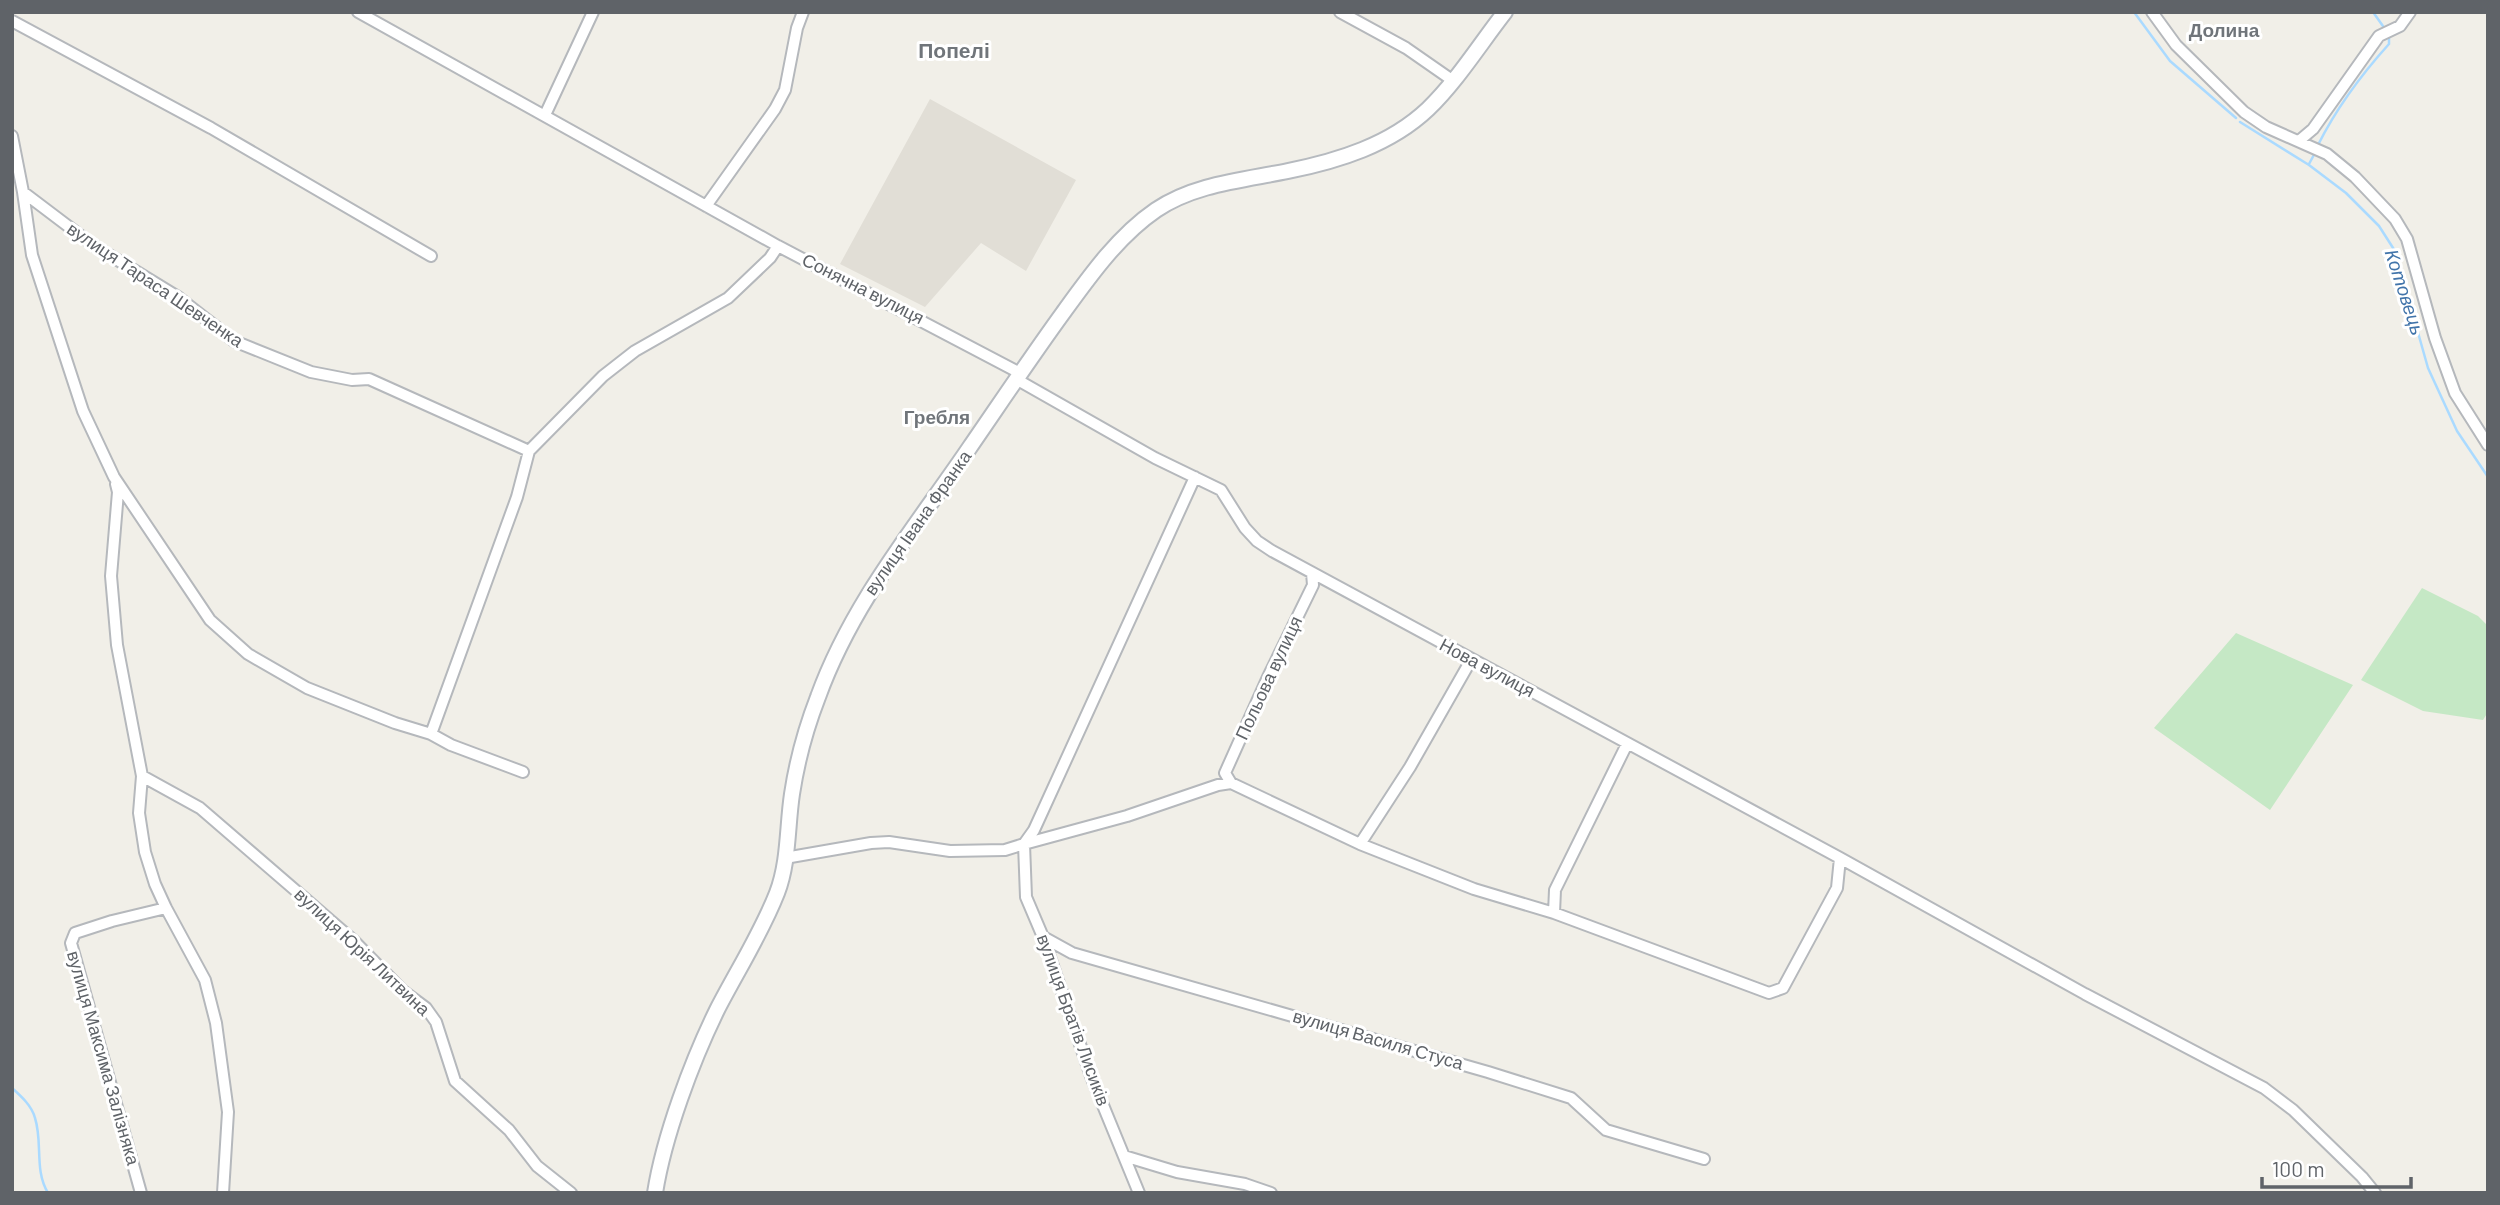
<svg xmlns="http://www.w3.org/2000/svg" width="2500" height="1205" viewBox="0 0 2500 1205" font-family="Barlow,sans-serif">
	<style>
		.education { fill: #e1ded6 }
		.green { fill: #c5e8c5 }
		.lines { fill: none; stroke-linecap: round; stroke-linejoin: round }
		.stream { stroke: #aadaff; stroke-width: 2.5 }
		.minor-casing { stroke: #b5b8bc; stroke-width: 14 }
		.secondary-casing { stroke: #b6babf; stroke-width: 18 }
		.minor { stroke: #fff; stroke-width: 10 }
		.secondary { stroke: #fff; stroke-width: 14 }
		.labels { text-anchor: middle; stroke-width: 6; stroke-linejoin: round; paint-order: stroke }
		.street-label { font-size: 18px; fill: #5f6368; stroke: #fff }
		.neighbourhood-label { font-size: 19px; font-weight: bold; fill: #70757a; stroke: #fff }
		.water-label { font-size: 19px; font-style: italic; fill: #4174aa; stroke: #fff }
		.quarter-label { font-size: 21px; font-weight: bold; fill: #70757a; stroke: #fff }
	</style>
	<rect width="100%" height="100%" fill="#f1efe8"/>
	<path class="education" d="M930,99L1076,180L1026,271L981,243L925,307L840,264Z"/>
	<path class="green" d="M2422,588L2478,616L2488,626V712L2483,720L2423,711L2361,680Z
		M2236,633L2353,685L2270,810L2154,728Z"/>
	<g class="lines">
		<path class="stream" d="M2134,12L2170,61L2236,118
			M2373,12L2385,29
			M2240,122L2309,165L2346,193L2379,226L2395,251L2428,368L2457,431L2488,477
			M2318,145C2337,107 2361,75 2389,44V35
			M2309,164L2316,151
			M12,863V880
			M12,1088C21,1096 32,1106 35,1118C43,1143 34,1170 48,1193"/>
		<g class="minor-casing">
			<path id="minor" d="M358,12L778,246L1020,373
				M1340,12L1406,48L1452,80
				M2152,12L2176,45L2244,112L2266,127L2327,154L2355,177L2395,219L2407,239L2435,338L2455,393L2488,445
				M12,21L211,128L431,256
				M545,115L593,12
				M12,136L23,192L32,255L83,411L114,477L210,620L248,654L307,688L395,723L431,734L451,745L523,772
				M2300,140L2313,129L2379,36L2400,26L2410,12
				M23,192L93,245L178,297L234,341L311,372L352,380L369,379L529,451
				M706,206L775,109L785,90L797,28L803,12
				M1016,379L1155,458L1221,490L1245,528L1257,541L1272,551L1840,858L2085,994L2264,1088L2293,1110L2362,1177L2375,1193
				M116,484L118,492L111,576L117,645L142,776L139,813L145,852L155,884L166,908L205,980L216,1023L228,1112L223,1193
				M431,734L517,497L529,451L603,376L635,351L728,298L770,258L778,246
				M142,776L200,808L353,940L403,991L426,1008L436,1022L455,1081L509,1130L537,1166L571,1193
				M1231,783L1225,773L1268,677L1313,585L1312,573
				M1360,844L1410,767L1471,660
				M785,858L871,843L889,842L950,851L1005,850L1024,844L1034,830L1195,477
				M1554,913L1555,890L1627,744
				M1043,937L1072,953L1488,1072L1571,1098L1606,1130L1704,1159
				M1124,1156L1177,1172L1245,1184L1271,1193
				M141,1193L71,943L75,933L112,921L166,908
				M1139,1193L1091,1076L1043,937L1026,897L1024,844L1127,816L1218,785L1231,783L1360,844L1474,889L1554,913L1769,993L1783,988L1837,888L1840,858"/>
		</g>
		<g class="secondary-casing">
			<path id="secondary" d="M655,1193C664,1136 692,1061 717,1010C737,971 761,934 777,893C789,862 787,827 792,794C797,761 806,728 818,697C852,603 915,528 970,447C1001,402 1031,357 1063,313C1089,277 1118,236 1156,210C1194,184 1244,180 1288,171C1338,161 1390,145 1428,109C1457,81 1480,44 1505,12"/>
		</g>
		<use href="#minor" class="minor"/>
		<use href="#secondary" class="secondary"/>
	</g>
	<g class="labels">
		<g class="street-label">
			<text transform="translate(155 285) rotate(34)" y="6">вулиця Тараса Шевченка</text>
			<text transform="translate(863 289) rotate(27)" y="6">Сонячна вулиця</text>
			<text transform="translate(918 523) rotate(-55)" y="6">вулиця Івана Франка</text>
			<text transform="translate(1487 668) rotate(28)" y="6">Нова вулиця</text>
			<text transform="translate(1269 678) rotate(-65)" y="6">Польова вулиця</text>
			<text transform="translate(362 952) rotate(43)" y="6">вулиця Юрія Литвина</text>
			<text transform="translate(1073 1020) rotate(70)" y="6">вулиця Братів Лисиків</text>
			<text transform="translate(1378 1040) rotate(16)" y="6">вулиця Василя Стуса</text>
			<text transform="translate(103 1058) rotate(74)" y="6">вулиця Максима Залізняка</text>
		</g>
		<g class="neighbourhood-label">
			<text x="2224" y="37">Долина</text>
			<text x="937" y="424">Гребля</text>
		</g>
		<g class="water-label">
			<text transform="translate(2405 292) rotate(72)" y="7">Котовець</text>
		</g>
		<g class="quarter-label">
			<text x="954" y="58">Попелі</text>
		</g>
	</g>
	<rect width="2500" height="1205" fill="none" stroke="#5f6368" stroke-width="28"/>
	<path d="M2262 1177v10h149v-10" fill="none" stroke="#5f6368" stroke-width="3.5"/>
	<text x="2272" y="1177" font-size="21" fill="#5f6368" stroke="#ffffff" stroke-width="5" paint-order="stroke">100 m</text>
</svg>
